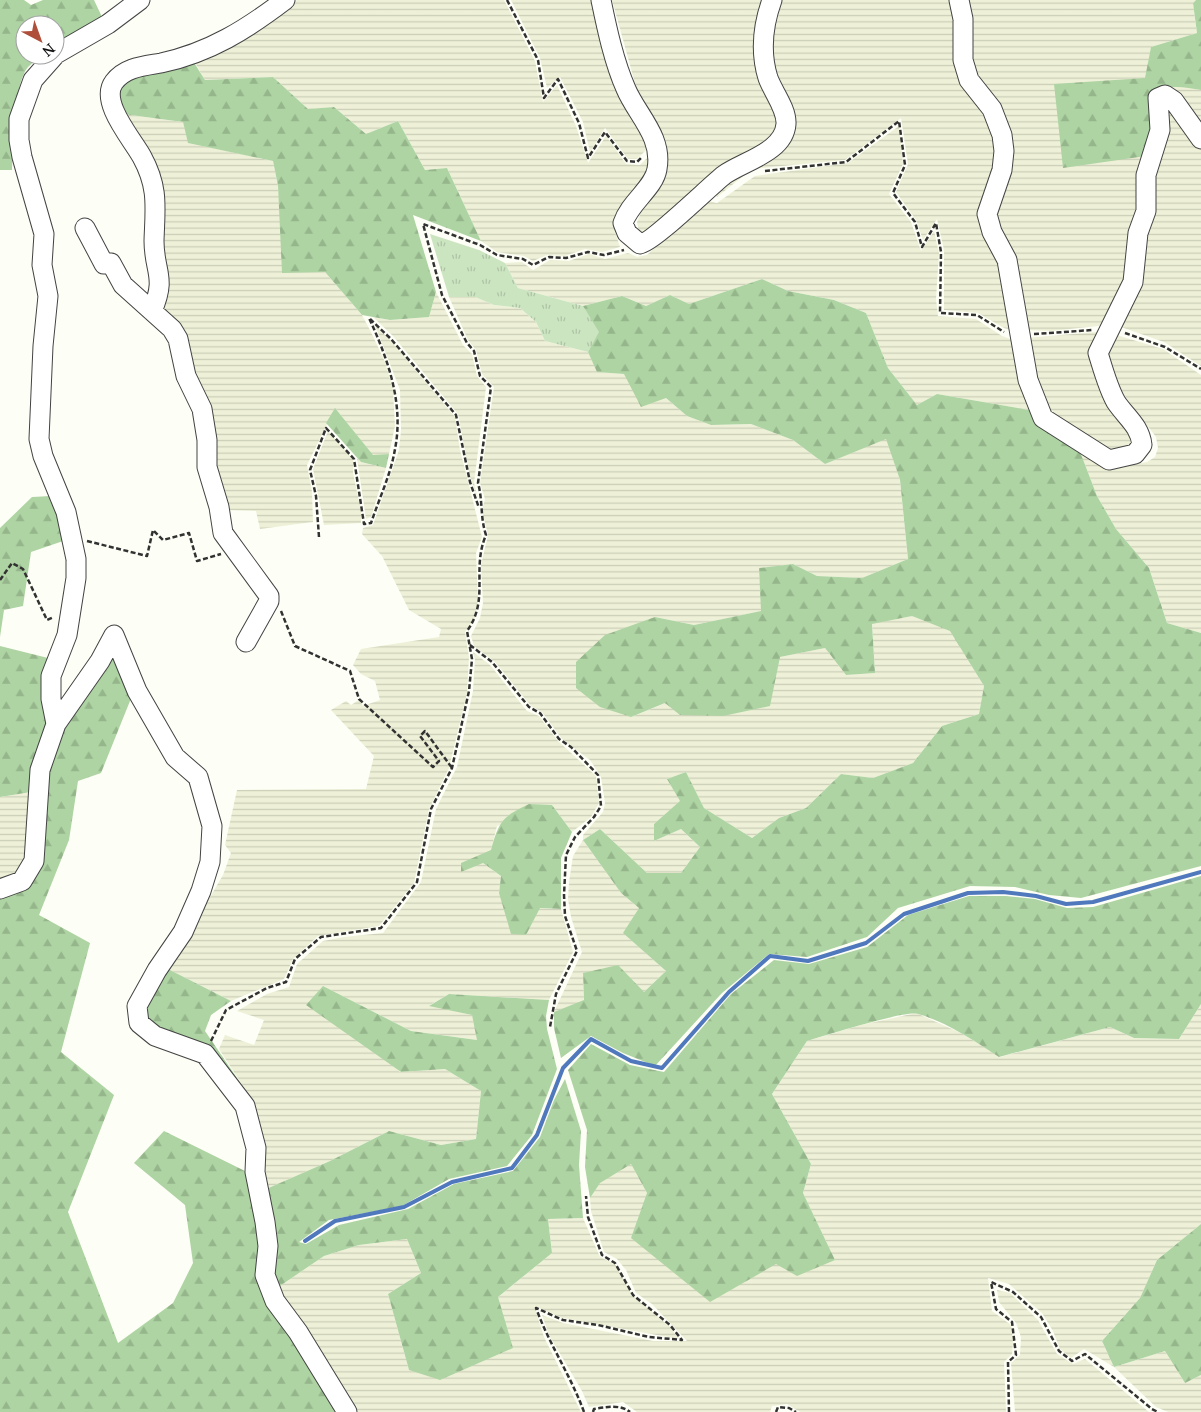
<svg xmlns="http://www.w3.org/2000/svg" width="1201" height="1412" viewBox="0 0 1201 1412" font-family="'Noto Serif',serif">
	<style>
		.farmland { fill: url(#farmland-rules) }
		.grass { fill: url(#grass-tufts) }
		.forest { fill: url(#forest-firs) }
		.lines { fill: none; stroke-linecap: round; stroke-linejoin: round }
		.stream { stroke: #4f78bd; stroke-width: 4 }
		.minor-casing { stroke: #434343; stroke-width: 21 }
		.path { stroke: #323232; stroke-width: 2.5; stroke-dasharray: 5 2.5; stroke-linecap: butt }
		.minor { stroke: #fff; stroke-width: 19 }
	</style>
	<defs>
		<pattern id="farmland-rules" width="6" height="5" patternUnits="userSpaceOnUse" patternTransform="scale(1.25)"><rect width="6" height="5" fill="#eef1d7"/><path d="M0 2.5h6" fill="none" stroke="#cbceb8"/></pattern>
		<pattern id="grass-tufts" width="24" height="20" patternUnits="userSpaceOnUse" patternTransform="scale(1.25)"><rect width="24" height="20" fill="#cce5c1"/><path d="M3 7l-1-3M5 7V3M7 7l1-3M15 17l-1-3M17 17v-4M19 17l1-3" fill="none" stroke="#aec3a5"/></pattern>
		<pattern id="forest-firs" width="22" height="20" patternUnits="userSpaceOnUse" patternTransform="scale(1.25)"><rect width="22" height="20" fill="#aed4a3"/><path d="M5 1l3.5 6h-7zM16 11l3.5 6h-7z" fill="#95b58b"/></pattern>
	</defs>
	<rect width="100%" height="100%" fill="#fdfef5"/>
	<path class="farmland" d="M297,0H504L535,61L543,102L557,85L576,126L588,163L606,136L626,164L640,165L649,156V169L643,180L619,207L615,218V232L620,247L602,252L585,249L565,256L547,255L533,261L524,256L497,252L481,241L447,168L425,170L398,121L366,134L334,107L308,109L273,77L205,80L194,61L283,11Z
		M511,0H594L650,146L637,159H628L605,128L590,152L583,122L560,77L547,88L540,58Z
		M612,0H763L753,37L756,64L781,125L776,139L640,237L637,222L642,210L653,197L662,181L667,166L666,150L654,117L638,94Z
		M781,0H954L978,98L1001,145L985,203L1007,279L1016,332L1004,328L978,313L944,310V250L937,219L923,240L916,220L896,192L908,164L901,118L845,160L752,169L717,197L715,192L791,137L769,60L777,7Z
		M963,0H1196L1193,3L1197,33L1151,47L1146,78V156L1140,209L1126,285L1107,325L1051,331L1025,330L993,217L1005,172L972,77Z
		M1180,86L1201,90V130L1159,89Z
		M1163,99L1201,145V366L1164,342L1118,326Z
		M123,114L183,122L189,143L273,161L278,186L281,226L325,272L362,315L371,332L385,362L393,390L395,426L389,454L373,456L335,408L307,465L312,492L313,522L260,529L256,511L225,510L159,308L164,257L163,198Z
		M899,126L903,164L889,194L911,222L921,251L934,231L939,253L936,299L938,316L976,319L1002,336L1016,341L1029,410L937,394L917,405L888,368L866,313L834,300L788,291L762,279L689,304L670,295L646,306L622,296L583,306L518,288L505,263L522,262L533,270L550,260L569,261L589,254L605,259L628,253L637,257L647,255L704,200L717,203L755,176L848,163Z
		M436,292L463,345L472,354L477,376L486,387L474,483L478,499L470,477L458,414L393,336L373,317L390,320L429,317Z
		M449,297H475L494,305L520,308L536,322L545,341L588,352L598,372L624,374L666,398L687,416L711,425L751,424L793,440L825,464L886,438L900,480L908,559L862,578L817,576L793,564L759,569L762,611L694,625L655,617L631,717L780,657L825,648L846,675L875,673L872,623L912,616L950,630L984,686L979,714L942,726L913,763L873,778L841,774L806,808L779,818L752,838L704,808L686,772L667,779L681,801L654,824V841L681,829L700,847L681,873H647L600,829L583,840L621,893L639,908L624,933L666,971L644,992L583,973L584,1001L554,1012L582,952L571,917L568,899L569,882L573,856L583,840V835L603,812L605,803L601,777L590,760L562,739L542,712L531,706L495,662L474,646L471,636L480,618L483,603L481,565L488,535L482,510L485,499L480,483L494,387L482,374L476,350L468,340Z
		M375,325L391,341L455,417L460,450L482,537L476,553L478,600L475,618L465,632L469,657L467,693L449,768L429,809L414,883L379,926L318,936L293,959L284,979L231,1001L168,969L223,875L231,853L225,845L237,790L366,789L374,756L331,710L346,701L351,705L359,700L363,706L380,700L375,681L361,674L353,665L361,649L439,637L441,629L409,610L382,556L362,534L363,528L373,525L399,450L401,430L400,390Z
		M1096,332L1104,333L1093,350L1133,433L1132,446L1107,453L1047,413L1026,338Z
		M1113,334L1163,349L1201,375V633L1167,623L1149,568L1116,529L1097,496L1079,449L1114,468L1147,462L1155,457L1158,448L1156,437L1150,429L1119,397L1104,357Z
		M328,431L353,459V473L361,511V523L324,525L313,469Z
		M357,458L361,462L386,468L371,517L366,519Z
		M473,652L490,665L527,711L539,716L558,741L596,776L599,803L591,817L572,832L552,805L497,826L491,850L483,863L501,876L499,893L526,935L539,908L561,909L573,952L549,1000L449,994L430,1005L472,1015L478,1040L411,1031L323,986L400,1072L445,1069L481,1091L476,1139L441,1145L389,1131L330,1161L264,1190L252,1100L219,1049L225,1035L254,1045L264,1020L237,1011L267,994L289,987L297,964L323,941L344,937L383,933L421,882L436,809L457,767L473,691L475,660Z
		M31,792L30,848L14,878L0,882V797Z
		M1201,1004V1224L1157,1260L1140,1298L1102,1341L1114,1367L1165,1351L1185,1383L1201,1375V1412H1168L1156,1407L1114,1367L1084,1349L1071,1358L1060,1349L1053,1331L1042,1313L1009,1284L988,1278L992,1311L1011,1325L1013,1341L1012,1354L1004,1362L1006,1412H800L787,1404L772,1406L770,1412H637L623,1402L589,1407L582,1391L549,1335L542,1315L563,1323L653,1341H687L652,1304L636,1293L626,1270L617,1259L604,1252L591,1211L590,1198L599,1183L611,1174L631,1164L647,1193L776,1264L835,1260L803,1193L811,1164L772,1094L807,1041L861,1025L916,1013L961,1033L1000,1057L1110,1027L1134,1038L1179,1039Z
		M583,1218L600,1257L615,1264L632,1295L670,1327L679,1339L562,1318L534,1306L544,1337L581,1412H349L274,1290L324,1256L359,1245L407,1239L421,1273L388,1294L409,1370L552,1253L548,1219Z
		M997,1290L1010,1293L1038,1320L1057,1354L1073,1364L1085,1359L1149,1412H1015L1011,1363L1020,1355L1021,1337L1016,1323L999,1302Z"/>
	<path class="grass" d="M430,234L479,250L505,263L518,288L583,306L600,332L588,352L545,341L536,322L520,308L494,305L475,297H449Z"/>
	<path class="forest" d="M0,0H24L31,5L43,0H94L102,17L55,47V25H25V55H43C38,59 32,63 28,67C13,85 13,147 12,170H0Z
		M1196,0H1201V90C1181,86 1165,84 1148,96L1154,133L1146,156L1063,168L1054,84L1145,78L1151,47L1197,33L1193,3Z
		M193,61L205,80L273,77L308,109L334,107L366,134L398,121L425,170L447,168L481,241L413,215L436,292L429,317L390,320L362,315L325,272L282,273L278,186L273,161L188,143L183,122L123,114L118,94L129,77Z
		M762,279L788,291L834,300L866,313L888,368L917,405L937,394L1029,410L1079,449L1097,496L1116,529L1149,568L1167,623L1201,633V866L1081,898L1049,895L1015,887L970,886L898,908L867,937L807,957L769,954L722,993L655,1066L623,1053L591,1036L561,1058L554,1028V1012L584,1000L583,973L618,965L644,992L666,971L623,933L639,908L621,893L583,840L600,829L647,873H681L700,847L681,829L654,841V824L680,801L667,779L686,772L704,808L752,838L779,818L806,808L841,774L873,778L913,763L942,726L979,714L984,686L950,631L912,616L872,624L875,673L846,675L825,648L780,657L770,706L723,716L680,715L665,703L631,717L600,707L576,688V662L605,635L655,617L694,625L761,611L759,568L793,564L817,576L862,578L908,559L900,480L886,439L825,464L793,440L751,424L711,425L687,416L666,398L641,407L624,374L597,372L588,352L599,332L583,306L622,296L646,306L670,295L689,304Z
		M335,408L373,455L389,454L386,468L361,462L326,423Z
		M52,496L66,540L31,552L23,606L4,610L0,637V528L32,497Z
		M0,646L48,658L41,684L43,708L50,728L31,792L0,797Z
		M114,649L132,696L101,773L78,781L69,840L39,915L90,943L61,1052L114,1095L68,1212L118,1343L173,1303L193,1263L185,1205L134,1163L164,1131L247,1172L262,1225L259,1278L342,1412H0V898L2,892L20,886L44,778L67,722Z
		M529,804L552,805L572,832L561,858V909L540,908L526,935L511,934L499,893L501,876L483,863L461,872V863L491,850C499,821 502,817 529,804Z
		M1201,876V1004L1179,1039L1134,1038L1110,1027L999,1057C974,1041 947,1022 918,1014C905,1010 824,1036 807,1041L772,1094L811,1164L803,1193L835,1260L797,1276L776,1264L710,1302L631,1238L647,1193L631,1164L600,1183L590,1198L585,1167L587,1130L568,1070L591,1044L630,1065L664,1072L731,994L774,960L809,964L867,947L908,915L969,896H1005L1035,899L1067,908L1093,907Z
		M168,969L231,1001L211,1015L205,1031L252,1100L228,1076L143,1021V1005Z
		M323,986L411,1031L477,1040L472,1015L429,1006L449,994L549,1000L546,1016L547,1029L557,1069L532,1135L507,1166L449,1179L402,1206L329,1220L299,1242L306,1244L339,1225L408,1209L454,1184L513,1171L540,1137L554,1100L565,1079L581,1131L579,1165L583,1218L548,1219L552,1253L498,1297L513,1348L440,1380L409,1370L388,1294L421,1273L407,1239L359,1245L324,1256L274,1290L264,1190L330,1161L389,1131L441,1145L476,1139L481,1091L445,1069L401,1072L306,1005Z
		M1201,1224V1375L1185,1383L1165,1351L1114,1367L1102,1341L1140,1298L1157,1260Z"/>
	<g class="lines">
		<path class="stream" d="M305,1241L335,1221L404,1207L452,1182L512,1168L537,1135L563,1068L591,1039L631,1061L662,1068L729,992L770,956L808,961L866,943L904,914L968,893L1003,892L1036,896L1066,904L1093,902L1201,872"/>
		<g class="minor-casing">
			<path id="minor" d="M601,0C607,29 614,62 626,89C637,115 663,137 657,169C654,188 630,202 623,223L627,233L640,244C652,243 710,186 724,175C744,161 784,152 786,124C787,109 773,92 768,78C760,52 763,25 772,0
				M959,0L963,19V60L969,80L992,109L1002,135L1004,151L1002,170L987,214L992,232L1007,260L1028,380L1043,418L1109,460L1135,454L1142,445C1140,426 1126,417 1116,402C1108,388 1103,369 1098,353L1133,282L1138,233L1146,211V175L1160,130L1158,98L1165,95L1174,101L1201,139
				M85,228L104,264L111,263L123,285L172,329L178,339L186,376L202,409L207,440V467L219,507L223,533L269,596V601L246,642
				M152,311C167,277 154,272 154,241C155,208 159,188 142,157C133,140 99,102 114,82C125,67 144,66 161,63C209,53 247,29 285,0
				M56,724L100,661L114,635L137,691L175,757L198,777L212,826L210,862L201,891L183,932L157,970L137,1006L139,1023L155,1036L205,1054L245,1106L256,1148L255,1172L265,1222L268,1246L265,1275L275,1301L298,1332L347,1412
				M0,889L22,881L34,861L40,770L56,724L51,699V676L67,635L76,578V559L66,512L43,456L39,439L43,346L48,296L42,265L44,234L22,157L19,140V119L33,80L56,54L108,24L140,0"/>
		</g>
		<path class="path" d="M507,0L538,60L544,98L558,79L579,123L588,158L605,132L627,161L637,162L642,157
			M765,171L846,162L899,121L905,165L893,193L915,222L922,247L936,223L941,252L940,313L977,315L1004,332
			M1125,333L1165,347L1201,369
			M1034,334L1093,330
			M319,537L316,496L310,470L326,428L354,459L364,524L371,523C379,499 391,474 395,449C404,404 388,359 369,318L391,339L456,415L470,482L479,508
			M87,541L147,556L153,530L163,540L189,533L197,561L221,554
			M0,580L12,563L23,569L47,620L54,617
			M281,611L295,646L350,671L359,699L433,767L439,761L420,736L425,731L452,768
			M470,645L492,662L529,707L540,713L559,739L571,747L598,775L601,806L594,817L575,837L566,855L564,895L565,916L577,951L556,994L550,1027
			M211,1041L226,1010L267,988L286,982L295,959L321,937L381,928L417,882L431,809L452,768L469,691L472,659L467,631C490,599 471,570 486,535C480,517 483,501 478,483L491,387L480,376L474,351L467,343L442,295L423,224L480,245L497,255L523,259L533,265L549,257L566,258L588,252L604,255L624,250
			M584,1412C571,1376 549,1344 536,1308L563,1320L598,1325L649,1337L682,1340L670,1325L633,1295L615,1263L602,1255L588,1217L586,1196
			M593,1412L594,1409C606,1407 620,1404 630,1412
			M776,1412L778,1407L789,1408L796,1412
			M1009,1412L1008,1362L1016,1355L1012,1322L996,1309L991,1282L1013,1292L1041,1317L1059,1351L1072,1361L1085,1354L1152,1409L1158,1412"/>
		<use href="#minor" class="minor"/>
	</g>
	<g transform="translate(40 40) rotate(139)"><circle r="24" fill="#ffffff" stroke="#9f9f9f"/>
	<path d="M0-4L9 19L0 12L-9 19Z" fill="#af4e39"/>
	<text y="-8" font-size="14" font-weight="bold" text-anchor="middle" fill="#101010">N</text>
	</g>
</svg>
